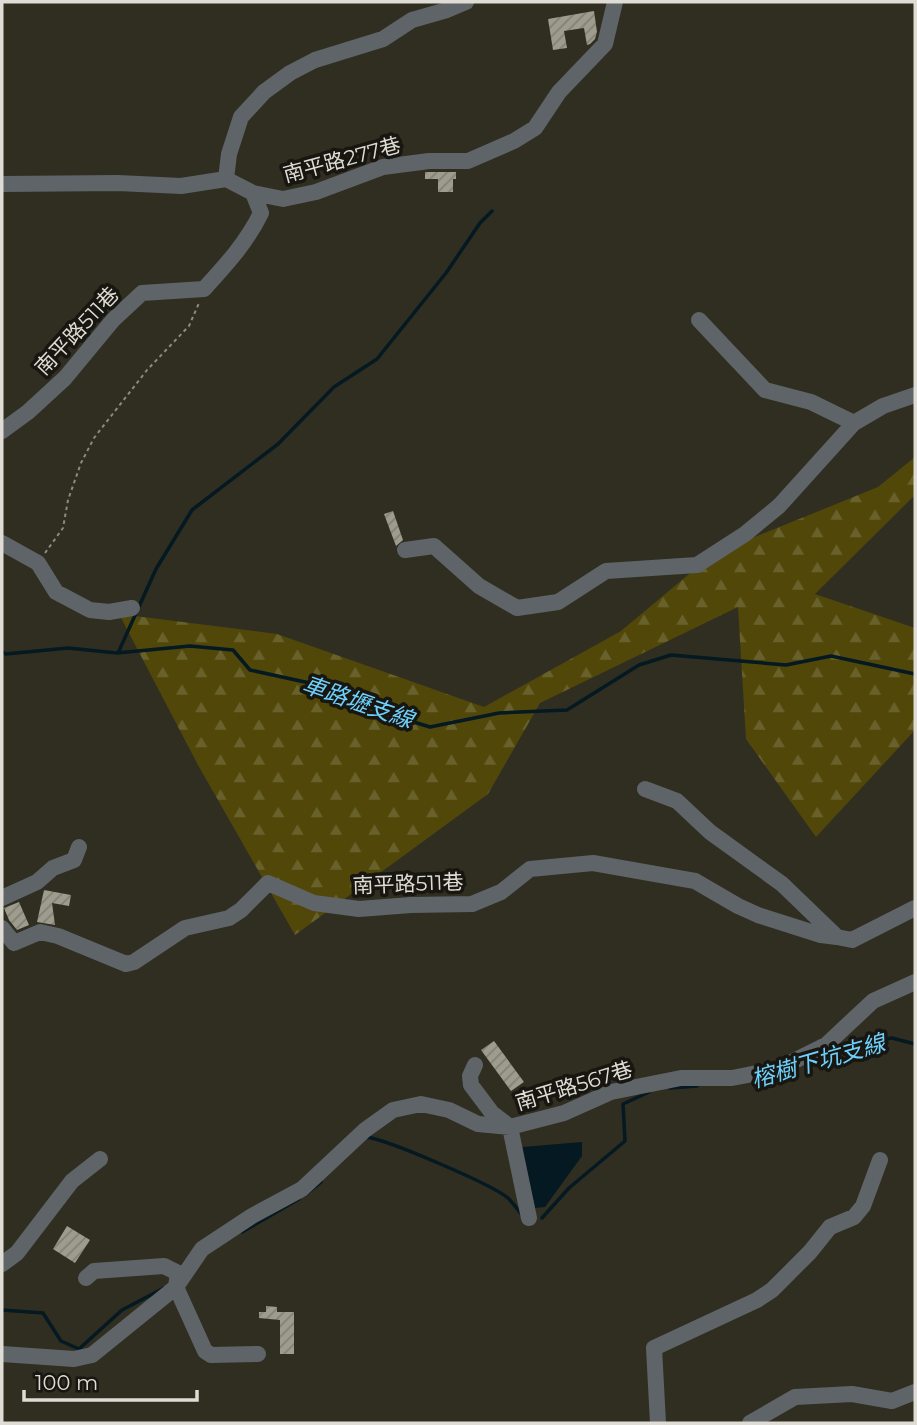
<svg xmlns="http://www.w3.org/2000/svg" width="917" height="1425" viewBox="0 0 917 1425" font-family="Montserrat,'Noto Sans TC',sans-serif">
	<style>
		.forest { fill: url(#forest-firs) }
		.water { fill: #041922 }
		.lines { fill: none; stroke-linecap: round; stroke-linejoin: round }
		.stream { stroke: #041922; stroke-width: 3.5 }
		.building { fill: url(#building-hatch) }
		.path { stroke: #8d8b80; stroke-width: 2; stroke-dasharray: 3.5 3.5; stroke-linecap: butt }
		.minor { stroke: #5e6468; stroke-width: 16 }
		.labels { text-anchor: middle; stroke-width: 7; stroke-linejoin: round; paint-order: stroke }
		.street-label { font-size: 21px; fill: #dedcd4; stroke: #171610 }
		.water-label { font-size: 23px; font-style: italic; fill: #6ed1fd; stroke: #171610 }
	</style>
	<defs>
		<pattern id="forest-firs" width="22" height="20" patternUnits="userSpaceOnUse" patternTransform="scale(1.75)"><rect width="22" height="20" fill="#504709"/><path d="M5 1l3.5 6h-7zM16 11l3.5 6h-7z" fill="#69612c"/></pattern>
		<pattern id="building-hatch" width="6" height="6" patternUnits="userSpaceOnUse" patternTransform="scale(1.75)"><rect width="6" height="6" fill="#9e9c8d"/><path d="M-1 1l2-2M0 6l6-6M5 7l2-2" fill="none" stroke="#838176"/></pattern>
	</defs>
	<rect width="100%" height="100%" fill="#302e21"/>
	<path class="forest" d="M915,457V495L815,594L915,628V730L816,837L746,739L738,607L540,703L488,794L295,935L198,765L119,614L277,634L484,707L621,631L713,554L878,487Z"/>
	<path class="water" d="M582,1142V1156L545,1207L535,1208L522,1147Z"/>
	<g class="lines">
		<path class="stream" d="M2,652L6,654L68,648L117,653L190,646L233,650L250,670L328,687L378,711L430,727L499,713L567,710L639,665L671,655L786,665L831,656L915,674
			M118,653L156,569L192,510L278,444L334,387L377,359L446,273L480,223L492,211
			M819,1057L858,1044L892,1038L915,1044
			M670,1088L697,1086
			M366,1137C386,1139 491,1184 508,1198C513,1203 518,1210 522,1215
			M305,1195L321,1182
			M542,1218L569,1188L625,1141L623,1104L649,1092
			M242,1232L299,1199
			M2,1310L43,1313L61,1341L79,1349L122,1310L164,1288"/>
	</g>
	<path class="building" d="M594,11L597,32L595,39L590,44L587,45L584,28L564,31L567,48L553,50L548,19Z
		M425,172H456V179H453V192H438V179H425Z
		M393,511L403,540L396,546L384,514Z
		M44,890L71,895L69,906L52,903L55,925L37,922Z
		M19,902L29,925L17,930L9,920L4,908Z
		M494,1041L524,1082L511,1091L481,1050Z
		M67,1226L90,1240L75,1263L53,1249Z
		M266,1306L277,1307V1312H294V1354H280V1320L259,1318V1312H266Z"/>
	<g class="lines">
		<path class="path" d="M45,553L63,528L68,500L81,463L94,438L147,370L189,326L199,303"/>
		<path class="minor" d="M226,179L229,154L241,117L264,92L290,73L315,60L383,39L412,20L447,10L466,2
			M2,184L118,183L181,186L226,179L253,193L283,199L316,192L383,167L429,161H468L514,141L535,128L559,92L605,44L615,2
			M699,320L765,390L811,402L854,423
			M2,431L28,412L65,378L113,320L142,293L204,289C226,265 247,242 261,213L253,193
			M2,543L38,563L56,592L90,610L109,612L132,608
			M405,550L434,546L479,586L517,608L558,602L606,571L697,565L745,534L779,506L854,423L883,406L915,395
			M645,789L677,801L710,832L782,884L837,937L852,940L915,908
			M2,898L37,882L53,868L74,860L79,847
			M2,928L14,943L40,932L58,936L126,964L134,962L185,928L229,918L241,910L268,883L314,903L359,909L411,905L472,904L501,892L530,869L593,863L695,881L738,906L758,915L821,935L837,937
			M475,1065L470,1076L471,1085L492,1113L510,1127L529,1218
			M2,1264L17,1253L72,1181L100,1159
			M86,1278L94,1271L164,1266L178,1273L176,1287L205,1351L211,1355L258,1354
			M2,1354L74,1359L92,1355L176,1287L202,1249L252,1216L302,1189L365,1130L393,1110L421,1104L449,1110L478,1124L510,1127L564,1113L611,1092L681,1078H732L778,1069L826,1045L873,1001L915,982
			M658,1423L654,1348L757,1300L772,1290L810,1252L830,1227L854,1217L863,1206L880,1160
			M750,1423L795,1397L852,1394L892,1401L915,1392"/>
	</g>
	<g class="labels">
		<g class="street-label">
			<text transform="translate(342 160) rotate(-15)" y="7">南平路277巷</text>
			<text transform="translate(77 331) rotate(-47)" y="7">南平路511巷</text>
			<text transform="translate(408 884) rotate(-2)" y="7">南平路511巷</text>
			<text transform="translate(574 1086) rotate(-17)" y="7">南平路567巷</text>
		</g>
		<g class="water-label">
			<text transform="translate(358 702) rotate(19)" y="8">車路壢支線</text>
			<text transform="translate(818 1061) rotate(-16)" y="8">榕樹下坑支線</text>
		</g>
	</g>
	<rect width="917" height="1425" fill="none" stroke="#dedcd4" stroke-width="7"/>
	<path d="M24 1390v10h173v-10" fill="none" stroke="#dedcd4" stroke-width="3.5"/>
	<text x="35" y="1390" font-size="21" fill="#dedcd4" stroke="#171610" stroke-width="5" paint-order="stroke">100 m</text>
</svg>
